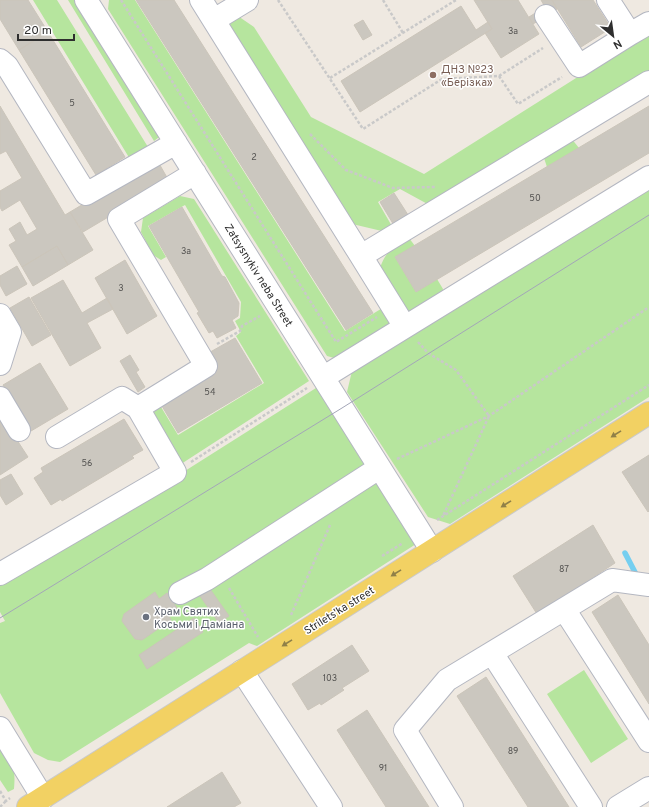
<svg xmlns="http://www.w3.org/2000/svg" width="649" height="807" viewBox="0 0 649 807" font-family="Overpass,sans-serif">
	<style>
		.green { fill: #b6e59e }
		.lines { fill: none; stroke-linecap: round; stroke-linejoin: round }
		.stream { stroke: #75cff0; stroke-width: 5.5 }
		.building { fill: #cbc7bf; stroke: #cbc5ba }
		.minor-casing { stroke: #b4b7c1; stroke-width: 24 }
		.major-casing { stroke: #c9c9c9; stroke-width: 24 }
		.path { stroke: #c9c9c9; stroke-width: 2.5; stroke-dasharray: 3 2; stroke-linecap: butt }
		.minor { stroke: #fff; stroke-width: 22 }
		.major { stroke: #f2d163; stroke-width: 22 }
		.tram { stroke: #a3a6b8; stroke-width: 1 }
		.oneway { fill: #908048 }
		.education-dot { fill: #8d6e63; stroke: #fff; stroke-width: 1.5 }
		.worship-dot { fill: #6b7280; stroke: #fff; stroke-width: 1.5 }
		.labels { text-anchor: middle; stroke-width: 3; stroke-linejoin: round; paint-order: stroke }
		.number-label { font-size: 9px; fill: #555452 }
		.education-label { font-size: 11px; fill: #785e54; stroke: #fff; text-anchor: start }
		.street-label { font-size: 11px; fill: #2e2e2e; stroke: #fff }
		.worship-label { font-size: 11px; fill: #5b616d; stroke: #fff; text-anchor: start }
	</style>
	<rect width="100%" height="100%" fill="#efe9e1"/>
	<path class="green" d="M33,0H57L148,147L133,164Z
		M68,0H79L163,134L154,141Z
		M109,0H135L345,331L384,307L391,318L385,337L345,361L327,356L108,9Z
		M235,14L254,27L311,117L424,174L649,32V74L433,207L400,189L378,202L393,228L386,232L348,223L227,31Z
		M571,138L579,148L547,167L543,155Z
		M649,189V397L450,524L428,517L347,392L352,371Z
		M180,196L194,199L309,381L178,466L144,410L158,402L178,435L264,383L236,336L241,332L235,321L240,318L241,302L185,205L148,226L166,257L161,260L153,255L141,232L143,218Z
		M409,238L415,246L395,257L416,292L437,279L443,289L441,302L411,319L380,268C386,250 394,247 409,238Z
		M316,388L337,416L416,544L257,646L249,643L60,762L48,760L34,753L0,693V623L5,621L0,612V582L177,476Z
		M584,670L628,739L591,763L547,694Z
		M0,742C12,762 16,765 14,789L8,792L0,780Z"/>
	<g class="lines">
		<path class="stream" d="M625,553L638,578"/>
	</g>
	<path class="building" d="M0,0H28L48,32L19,50L0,19Z
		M136,0H174L373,313L346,330Z
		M474,0H518L539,34L501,58L485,33L492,29Z
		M541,0H552L557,9L533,24L529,17L545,7Z
		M552,0H593L611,28L581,47Z
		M461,6L476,30L488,22L492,29L360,112L341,81Z
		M363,20L372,35L363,40L354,25Z
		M48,32L125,157L96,175L19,50Z
		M0,106L65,215L70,212L93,250L68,265L57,246L22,267L9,245L16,241L9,229L20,222L27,235L37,229L20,200L2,211L0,207V191L22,178L6,151L0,154Z
		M649,106V153L416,292L395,257Z
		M157,160L169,181L83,232L70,212Z
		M394,193L410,218L395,227L380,202Z
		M182,207L222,276L225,277L239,303L238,316L232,320L236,328L217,338L213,331L209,333L197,313L199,312L149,226Z
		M57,246L68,265L33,286L22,267Z
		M125,260L157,316L127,334L95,278Z
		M17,266L27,284L6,296L0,285V276Z
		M63,280L82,313L107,298L113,309L87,323L101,348L70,366L31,298Z
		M29,297L51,335L32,346L10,308Z
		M235,338L262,383L178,433L159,401L205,355Z
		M130,355L139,370L136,372L145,387L138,392L120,361Z
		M40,363L68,409L31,431L3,385Z
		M0,414L28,457L0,475Z
		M124,419L143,450L132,456L134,458L62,501L61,499L51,505L34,478L43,472L41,468Z
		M649,455V511L648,512L622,472Z
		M11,474L23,494L6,505L0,495V480Z
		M593,525L615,563L537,614L513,576Z
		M210,589L229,616L219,623L200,596Z
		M155,592L159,599L167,593L177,608L168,614L171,620L142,640L135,639L122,621L124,614Z
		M618,595L649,645V704L592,612Z
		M194,618L203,632L147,669L139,655Z
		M352,645L369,671L342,688L344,690L321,705L320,703L308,710L292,684Z
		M486,677L569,807H528L457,696Z
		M367,710L429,807H386L337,730Z
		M222,772L241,803L234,807H167Z"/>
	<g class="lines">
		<g class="minor-casing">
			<path id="minor" d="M86,0L432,551
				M201,0L361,256L649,82
				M608,0L630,34L649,23
				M546,16L579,66L630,34
				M214,20L247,0
				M0,60L7,66L86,194L176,143
				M0,315L10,332L0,364
				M405,327L649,177
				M324,377L405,327L361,256
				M0,398L19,430
				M138,408L206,366L119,219L195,173
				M0,574L175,472L138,408L122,398L57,437
				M180,593L207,579L379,468
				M564,609L649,741
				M492,653L591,807
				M242,671L331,807
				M0,728L43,798
				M452,807L405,730L447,680L612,580L649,585
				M618,807L649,788"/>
		</g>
		<g class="major-casing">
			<path id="major" d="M28,807L649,413"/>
		</g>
		<path class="path" d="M121,0L336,342L377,317
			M278,0L363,129L442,79L499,76L518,104L562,77
			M383,0L403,33
			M499,76L543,48
			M330,78L456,0
			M310,134L346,170L393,188L435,187
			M418,342L428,353L456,370L489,416L443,516
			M217,344L240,331L242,326L260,316
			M397,459L489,416L649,307
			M191,462L307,388
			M437,520L649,385
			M382,556L403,543
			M229,588L258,637
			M291,615L330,525
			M0,791L6,801L10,798
			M0,807L6,801"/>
		<use href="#minor" class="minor"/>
		<use href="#major" class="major"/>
		<path class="tram" d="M0,618L342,408L649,215"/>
	</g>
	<defs><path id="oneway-solid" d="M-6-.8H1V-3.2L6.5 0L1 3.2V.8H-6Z"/></defs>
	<g class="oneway">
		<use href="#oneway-solid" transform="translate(616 434) rotate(148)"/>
		<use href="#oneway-solid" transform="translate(506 504) rotate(148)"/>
		<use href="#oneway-solid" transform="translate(396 573) rotate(148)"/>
		<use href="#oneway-solid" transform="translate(287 643) rotate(148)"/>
	</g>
	<circle class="education-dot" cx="433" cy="75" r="4"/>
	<circle class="worship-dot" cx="146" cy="617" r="4"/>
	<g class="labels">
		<g class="number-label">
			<text x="513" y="34">3а</text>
			<text x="72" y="106">5</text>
			<text x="254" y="160">2</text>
			<text x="535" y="201">50</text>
			<text x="186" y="254">3а</text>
			<text x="121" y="291">3</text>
			<text x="210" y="395">54</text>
			<text x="87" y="466">56</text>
			<text x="564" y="572">87</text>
			<text x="330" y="681">103</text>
			<text x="513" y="754">89</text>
			<text x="383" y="771">91</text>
		</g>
		<g class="education-label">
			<text x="441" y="73">ДНЗ №23<tspan x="441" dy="13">«Берізка»</tspan></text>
		</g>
		<g class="street-label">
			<text transform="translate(259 275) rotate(58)" y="4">Zatsysnykiv neba Street</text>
			<text transform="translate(339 610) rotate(-32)" y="4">Strilets'ka street</text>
		</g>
		<g class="worship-label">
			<text x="154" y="615">Храм Святих<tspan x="154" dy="13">Косьми і Даміана</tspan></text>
		</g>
	</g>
	<g transform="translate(613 36) rotate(151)" stroke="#ffffff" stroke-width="3" paint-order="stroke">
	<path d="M0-3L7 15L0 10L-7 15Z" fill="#2e2e2e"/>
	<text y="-6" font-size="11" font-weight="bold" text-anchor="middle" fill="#2e2e2e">N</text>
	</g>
	<path d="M18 34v6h56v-6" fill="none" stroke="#2e2e2e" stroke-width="2"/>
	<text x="24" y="34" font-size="12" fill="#2e2e2e" stroke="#ffffff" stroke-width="3" paint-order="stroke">20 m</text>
</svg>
